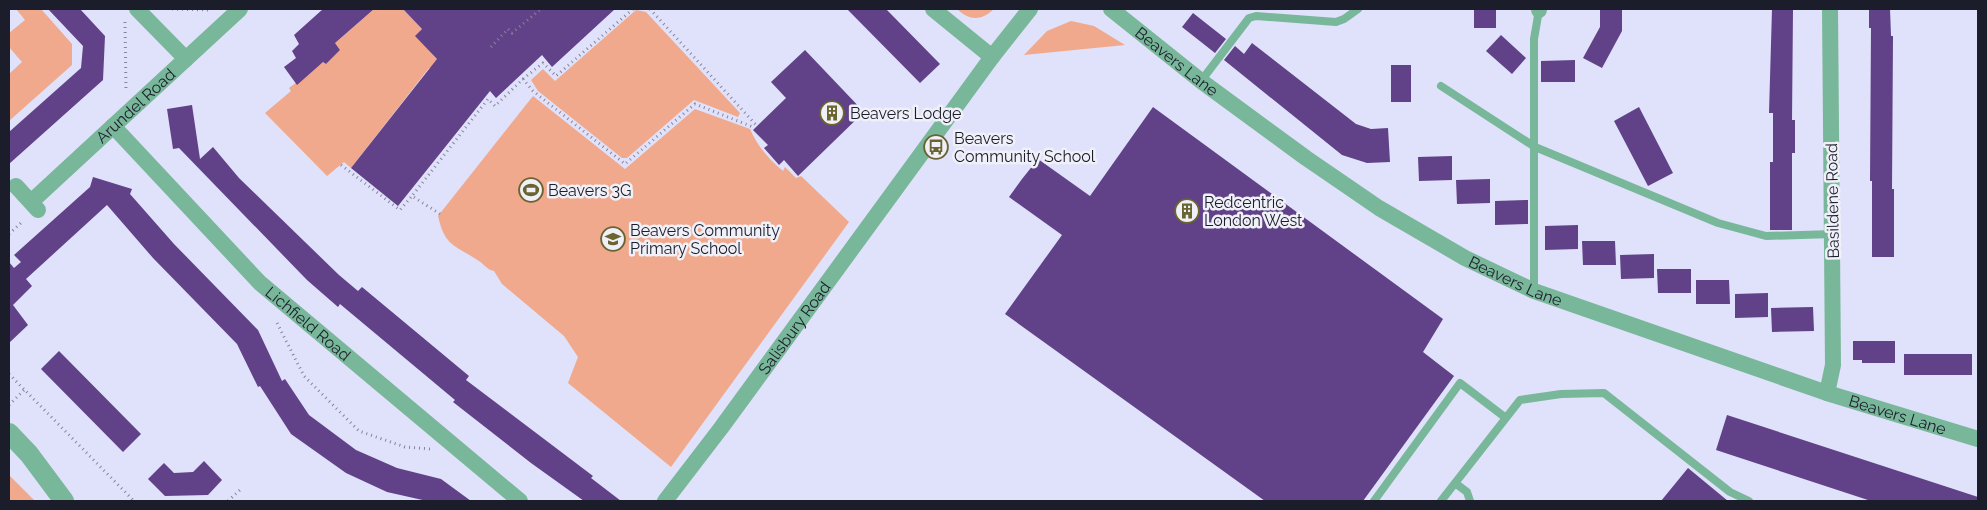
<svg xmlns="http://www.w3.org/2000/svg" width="1987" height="510" viewBox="0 0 1987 510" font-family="Raleway,sans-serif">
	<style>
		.green { fill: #f0a98c }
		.building { fill: #614187 }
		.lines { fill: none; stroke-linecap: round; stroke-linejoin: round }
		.path { stroke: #85869a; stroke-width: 3; stroke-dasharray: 1 4; stroke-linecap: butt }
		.service { stroke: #78b799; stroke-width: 8 }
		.minor { stroke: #78b799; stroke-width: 16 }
		.tertiary { stroke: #78b799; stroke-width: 20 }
		.labels { text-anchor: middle; stroke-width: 5; stroke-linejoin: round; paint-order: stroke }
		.street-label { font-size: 16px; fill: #1c1d2b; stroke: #f0f0f8 }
		.poi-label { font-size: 16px; fill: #1c1d2b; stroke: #f0f0f8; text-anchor: start }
	</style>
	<rect width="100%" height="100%" fill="#e0e1fa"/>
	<path class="green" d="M16,9H41L72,44V65L9,121V74L22,62L9,47V33L25,20Z
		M374,9H403L422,29L416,36L447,70L429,68L351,168L344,162L327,176L265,113L291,91L289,88L323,62L326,64L340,50L335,43Z
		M957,9H994C981,21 970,21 957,9Z
		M636,10L646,12L740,113L738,117L694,100L627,158H622L538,91L531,80L543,69L555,81Z
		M1071,21L1094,26L1125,45L1024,55L1047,31Z
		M533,96L625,169L695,109L750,129C758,147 768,158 783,171L785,167L796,178L801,176L849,222L671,467L568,383L578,357L564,336L502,284L494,271C486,269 485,265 479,261C455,245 445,247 438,216Z
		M9,475L35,501H9Z"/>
	<path class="building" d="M48,9H80L105,36L103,80L9,164V132L81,68L83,46Z
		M323,9H374L335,43L340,50L326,64L323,62L297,85L284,67L296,58L292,51L299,44L294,35Z
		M403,9H615L552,67L542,55L496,98L490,91L398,206L351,168L437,59L415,36L422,29Z
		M847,9H886L940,64L920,83Z
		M1474,9H1496V28H1474Z
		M1600,9H1622V31L1602,68L1583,58L1600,27Z
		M1772,9H1793L1792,120H1795V153H1792V230H1770V162H1773V113H1769Z
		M1869,9H1890L1891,36H1893L1892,189H1894V257H1872V181H1870L1871,28H1869Z
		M1193,13L1226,39L1215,53L1182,27Z
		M1501,35L1526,58L1512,74L1486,51Z
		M1252,43L1356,124L1371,129L1388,128L1390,162L1367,163L1342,155L1224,60L1235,46L1244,54Z
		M805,50L864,112L798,176L784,160L779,165L764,148L768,145L753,130L786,98L771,82Z
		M1575,60V82H1541V61Z
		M1391,65H1411V102H1391Z
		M192,105L200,159L213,147L239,178L339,275L358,291L362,287L469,376L466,380L593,476L591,478L621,501H584L531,463L453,402L455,400L340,304L338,307L307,280L179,148L173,149L167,109Z
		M1153,107L1443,319L1423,352L1454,376L1363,501H1265L1005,314L1062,235L1009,197L1022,179L1038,159L1090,196Z
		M1639,107L1673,173L1648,186L1614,121Z
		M1452,156V180L1419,181L1418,157Z
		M93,177L132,189L130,194L174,244L258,330L282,381L285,379L309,415L356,450L397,468L441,479L471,501H427L387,492L346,473L291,434L260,386L258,387L237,344L153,258L107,205L26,279L32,286L13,305L28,325L9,343V262L14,268L21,262L14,255L90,187Z
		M1490,179V203L1457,204L1456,180Z
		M1528,200V224L1495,225V201Z
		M1578,225V249L1545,250V226Z
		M1582,241H1615L1616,265H1583Z
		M1654,254V278L1621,279L1620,255Z
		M1657,269H1691V293H1658Z
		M1696,280H1729L1730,304H1696Z
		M1768,293V317L1735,318V294Z
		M1813,307L1814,331L1772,332L1771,308Z
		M1853,341H1895V363H1862V360H1853Z
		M59,351L141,434L123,452L41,369Z
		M1904,354H1972V375H1904Z
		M1727,415L1978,497V501H1871L1716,450Z
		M204,461L222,480L208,495L165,496L148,479L164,463L174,473L193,472Z
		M1688,468L1728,501H1661Z"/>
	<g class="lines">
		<path class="path" d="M172,9L211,10
			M650,9L757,126
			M125,22L126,91
			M491,47L508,29L512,33L541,9
			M523,79L543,63L556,76L633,9
			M341,165L400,210L412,196
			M440,214L412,196L488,99L495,106L523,79L533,91L625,164L695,104L753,127
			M9,234L23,221
			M277,323L304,376L359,431L405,447L430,449
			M9,374L134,501
			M9,405L24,390
			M228,501L241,489"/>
		<path class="service" d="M1201,81L1249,18L1256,16L1336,22L1344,19L1358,9
			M1441,86L1535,147L1718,223L1766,236L1833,234
			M1534,290V39L1539,10
			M1455,483L1467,492L1470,501
			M1374,501L1460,383L1506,418
			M1441,501L1520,400L1561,394L1604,393L1730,492L1749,501"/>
		<g class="minor">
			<path d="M137,9L186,59"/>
			<path d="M933,9L992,57"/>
			<path id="s1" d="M1111,9L1201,81L1306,158L1379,208L1465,258L1534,291L1827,393L1978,439"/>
			<path d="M1539,9V10"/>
			<path id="s2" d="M113,126L260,283L520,501"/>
			<path d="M16,186L38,210"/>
			<path id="s3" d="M31,202L240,9"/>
			<path d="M1827,393L1833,365L1830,9"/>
			<path id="s4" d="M665,501L721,428L992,57L1030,9"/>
		</g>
		<path class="tertiary" d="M9,433L29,454L64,501"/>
	</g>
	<defs>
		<g id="building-ring" transform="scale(1.25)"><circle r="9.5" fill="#f0f0f8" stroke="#696430" stroke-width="1.5"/><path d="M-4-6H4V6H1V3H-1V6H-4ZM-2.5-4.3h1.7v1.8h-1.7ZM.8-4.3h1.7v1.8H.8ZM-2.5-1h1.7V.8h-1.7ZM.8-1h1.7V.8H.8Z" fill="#696430"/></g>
		<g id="bus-ring" transform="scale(1.25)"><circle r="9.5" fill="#f0f0f8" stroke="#696430" stroke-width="1.5"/><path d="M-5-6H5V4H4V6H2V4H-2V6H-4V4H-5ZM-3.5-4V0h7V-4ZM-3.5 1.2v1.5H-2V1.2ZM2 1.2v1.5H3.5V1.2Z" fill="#696430"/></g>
		<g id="stadium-ring" transform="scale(1.25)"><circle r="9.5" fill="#f0f0f8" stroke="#696430" stroke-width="1.5"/><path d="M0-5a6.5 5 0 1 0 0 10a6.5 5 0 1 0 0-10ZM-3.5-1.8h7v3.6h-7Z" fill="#696430"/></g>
		<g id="school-ring" transform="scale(1.25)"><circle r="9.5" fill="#f0f0f8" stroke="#696430" stroke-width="1.5"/><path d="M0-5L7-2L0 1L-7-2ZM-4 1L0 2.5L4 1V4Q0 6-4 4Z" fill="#696430"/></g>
	</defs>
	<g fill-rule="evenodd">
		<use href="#building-ring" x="832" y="113"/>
		<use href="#bus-ring" x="936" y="147"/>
		<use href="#stadium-ring" x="531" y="190"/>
		<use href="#building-ring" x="1187" y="211"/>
		<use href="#school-ring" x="613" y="239"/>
	</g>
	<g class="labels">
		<g class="street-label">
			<text dy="6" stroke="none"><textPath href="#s1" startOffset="84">Beavers Lane</textPath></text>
			<text dy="6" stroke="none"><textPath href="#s3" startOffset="142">Arundel Road</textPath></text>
			<text transform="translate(1832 201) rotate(-91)" y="6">Basildene Road</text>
			<text dy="6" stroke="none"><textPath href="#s1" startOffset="489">Beavers Lane</textPath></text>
			<text dy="6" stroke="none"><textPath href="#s2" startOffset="278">Lichfield Road</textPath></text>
			<text dy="6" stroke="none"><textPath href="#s4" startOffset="216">Salisbury Road</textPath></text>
			<text dy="6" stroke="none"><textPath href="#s1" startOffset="894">Beavers Lane</textPath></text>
		</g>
		<g class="poi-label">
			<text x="850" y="119">Beavers Lodge</text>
			<text x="954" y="144">Beavers<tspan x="954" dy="18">Community School</tspan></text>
			<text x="548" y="196">Beavers 3G</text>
			<text x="1204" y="208">Redcentric<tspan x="1204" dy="18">London West</tspan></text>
			<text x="630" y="236">Beavers Community<tspan x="630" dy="18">Primary School</tspan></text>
		</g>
	</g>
	<rect width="1987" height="510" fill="none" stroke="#1c1d2b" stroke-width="20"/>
</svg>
